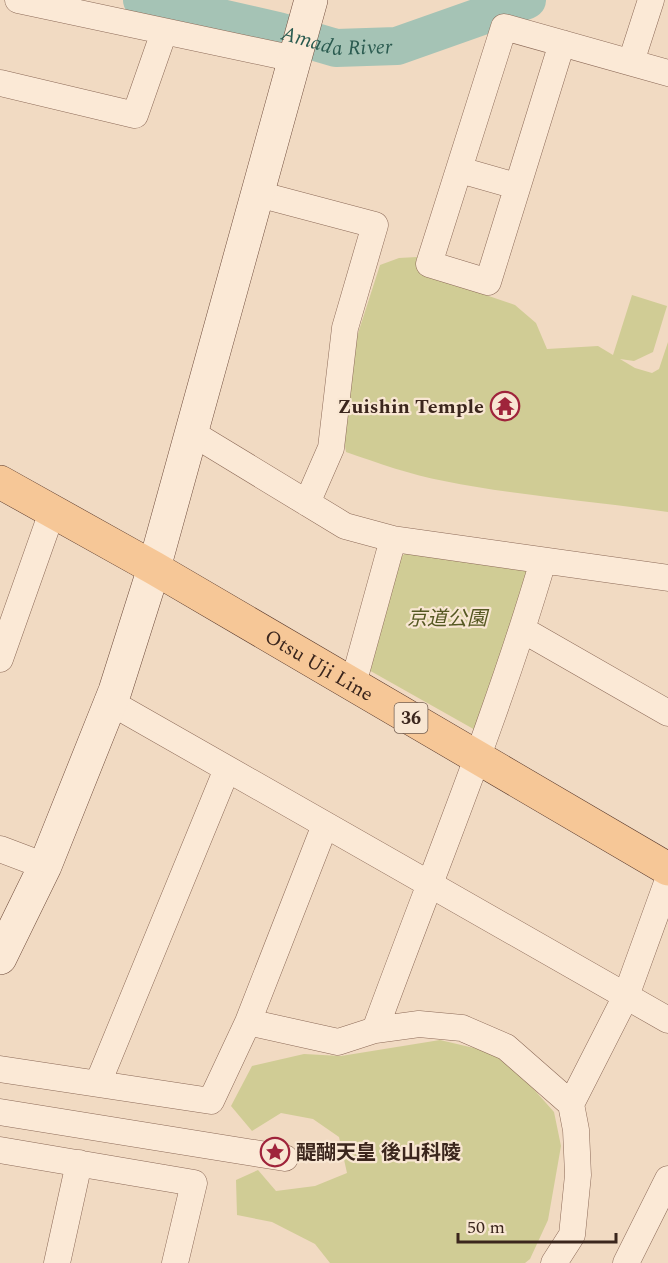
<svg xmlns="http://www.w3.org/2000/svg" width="668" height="1263" viewBox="0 0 668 1263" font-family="Spectral,'Noto Sans JP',serif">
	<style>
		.green { fill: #d0cc95 }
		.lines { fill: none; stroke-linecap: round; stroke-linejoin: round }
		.river { stroke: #a5c3b5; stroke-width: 38 }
		.street-casing { stroke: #8c6a58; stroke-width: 27 }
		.secondary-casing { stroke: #6e4b3b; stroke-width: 34 }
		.primary-casing { stroke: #59392c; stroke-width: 34 }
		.street { stroke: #fbe9d6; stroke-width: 26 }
		.secondary { stroke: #fbe9d6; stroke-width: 33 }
		.primary { stroke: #f6c797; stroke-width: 33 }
		.labels { text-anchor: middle; stroke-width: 4.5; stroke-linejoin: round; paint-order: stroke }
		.shield { fill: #f8e6d2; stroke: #746053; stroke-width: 1.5 }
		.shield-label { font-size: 18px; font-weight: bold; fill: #3b261d }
		.poi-label { font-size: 20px; font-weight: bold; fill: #3b261d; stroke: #f8e6d2; text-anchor: end }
		.park-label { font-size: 20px; font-style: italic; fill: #555822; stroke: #f8e6d2 }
		.street-label { font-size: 20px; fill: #3b261d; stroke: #f8e6d2 }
		.water-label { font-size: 21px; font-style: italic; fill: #2b5b50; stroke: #f8e6d2 }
	</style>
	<rect width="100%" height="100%" fill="#f1dac2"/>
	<path class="green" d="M417,257L449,266L471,290L515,305L536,323L547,349L598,346L613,355L632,295L667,306L653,352L634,361L620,359L635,368L652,373L659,369L668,342V512C593,501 518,496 444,481C411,475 378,463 346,452L343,434L351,355L380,265L399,258Z
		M413,548L527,566L530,572L477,731L367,669L396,560Z
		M440,1040L491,1052L506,1058L554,1112L561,1146L548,1220L530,1259L525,1263H330L315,1244L272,1222L237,1215L236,1180L258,1170L276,1191L315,1186L347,1173L339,1137L313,1119L281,1113L252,1131L231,1106L252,1066L304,1054L341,1056Z"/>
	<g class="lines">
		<path class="river" id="s1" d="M142,0L278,31L336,48L397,46L527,0"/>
		<g class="street-casing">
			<path id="street" d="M18,0L295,59
				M562,43L488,282L429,264L504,27L668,73
				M631,62L651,0
				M0,83L135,115L164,32
				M460,170L516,186
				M258,194L375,225L345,328L331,448L307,503
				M192,433L345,526L393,539L668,578
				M523,630L668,713
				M0,659L52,512
				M353,684L393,539
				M110,702L668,1020
				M0,849L45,866
				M248,1022L338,1042L375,1030L419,1024L462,1028L506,1047L571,1104L576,1130L578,1175L572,1235L554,1263
				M375,1030C432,874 496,721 543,561
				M0,1069L211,1101L248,1022L325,825
				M98,1083L227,769
				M571,1104L626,996L668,880
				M0,1112L285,1158
				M0,1150L194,1183L175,1263
				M57,1263L79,1163
				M626,1263L668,1179"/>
		</g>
		<g class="secondary-casing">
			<path id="secondary" d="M0,958L45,866L115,691L154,568L311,0"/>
		</g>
		<g class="primary-casing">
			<g id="primary">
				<path id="s2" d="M0,482L154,568L668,869"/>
			</g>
		</g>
		<use href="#street" class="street"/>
		<use href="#secondary" class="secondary"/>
		<use href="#primary" class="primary"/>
	</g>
	<defs>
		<g id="temple-ring" transform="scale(1.5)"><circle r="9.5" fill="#f8e6d2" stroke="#9f243b" stroke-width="1.5"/><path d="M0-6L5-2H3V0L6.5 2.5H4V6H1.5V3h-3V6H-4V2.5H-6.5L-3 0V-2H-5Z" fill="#9f243b"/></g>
		<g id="sight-ring" transform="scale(1.5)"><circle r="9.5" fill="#f8e6d2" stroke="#9f243b" stroke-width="1.5"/><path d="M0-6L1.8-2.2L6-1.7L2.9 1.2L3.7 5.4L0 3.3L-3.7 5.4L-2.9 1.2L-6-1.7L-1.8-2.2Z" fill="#9f243b"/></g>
	</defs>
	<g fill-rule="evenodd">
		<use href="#temple-ring" x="505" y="406"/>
		<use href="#sight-ring" x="275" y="1152"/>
	</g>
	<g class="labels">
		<rect class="shield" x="394.5" y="703" width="33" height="30" rx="4.5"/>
		<g class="shield-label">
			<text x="411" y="724">36</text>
		</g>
		<g class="poi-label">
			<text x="484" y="413">Zuishin Temple</text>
			<text x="296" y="1159" text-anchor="start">醍醐天皇 後山科陵</text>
		</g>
		<g class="park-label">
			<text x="447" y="625">京道公園</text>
		</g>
		<g class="street-label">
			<text dy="7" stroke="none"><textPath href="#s2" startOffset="368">Otsu Uji Line</textPath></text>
		</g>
		<g class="water-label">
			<text dy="7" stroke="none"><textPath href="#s1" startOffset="200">Amada River</textPath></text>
		</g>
	</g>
	<path d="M458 1233v9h158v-9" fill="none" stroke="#3b261d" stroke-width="3"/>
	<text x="467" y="1233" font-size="18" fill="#3b261d" stroke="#f8e6d2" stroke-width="4.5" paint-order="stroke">50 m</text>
</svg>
